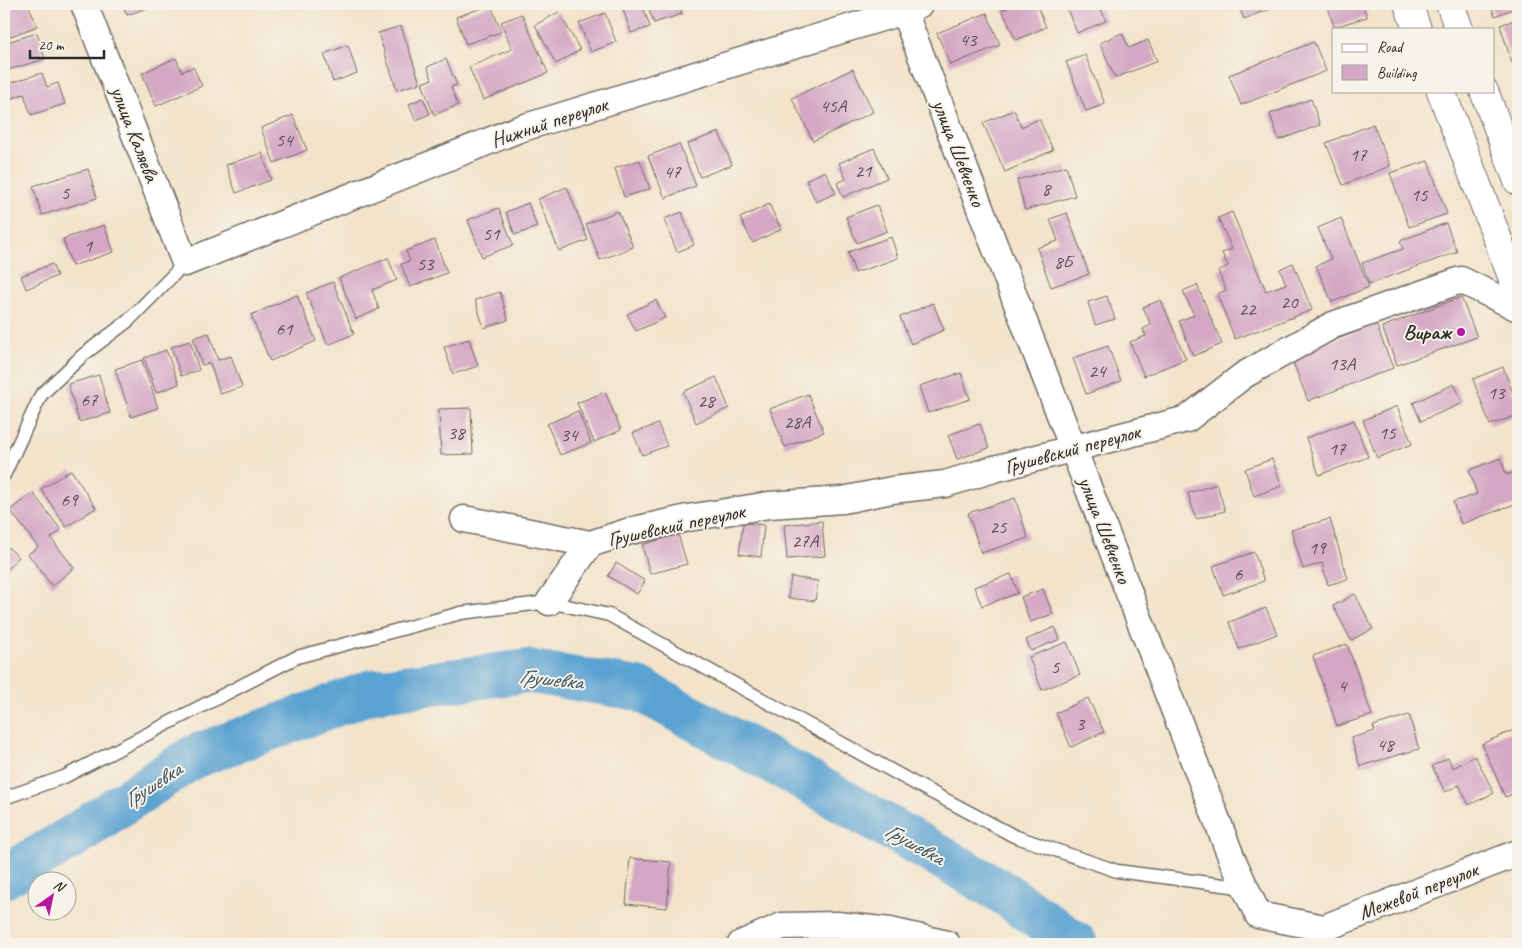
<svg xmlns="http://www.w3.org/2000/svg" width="1522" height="948" viewBox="0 0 1522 948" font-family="Caveat,sans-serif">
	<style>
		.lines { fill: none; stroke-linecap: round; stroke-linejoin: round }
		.river { stroke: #5aa2d1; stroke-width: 44 }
		.building { fill: #d4a7c5 }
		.service-casing { stroke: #716b63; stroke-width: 15 }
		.minor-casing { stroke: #716b63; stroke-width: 29 }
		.primary-casing { stroke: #716b63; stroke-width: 30 }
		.service { stroke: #fff; stroke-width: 12 }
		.minor { stroke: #fff; stroke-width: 26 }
		.primary { stroke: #fff; stroke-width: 28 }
		.poi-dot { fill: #b5179e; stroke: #f7f3e8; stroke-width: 2 }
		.labels { text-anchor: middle; stroke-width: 4; stroke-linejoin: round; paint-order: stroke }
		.number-label { font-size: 19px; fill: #554a52 }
		.street-label { font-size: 21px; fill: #2b2b2b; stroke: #f7f3e8 }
		.poi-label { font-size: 21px; font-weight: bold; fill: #2b2b2b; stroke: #f7f3e8; text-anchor: end }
		.water-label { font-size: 22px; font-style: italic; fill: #3b5565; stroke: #f7f3e8 }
	</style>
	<rect width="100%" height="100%" fill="#f7f3e8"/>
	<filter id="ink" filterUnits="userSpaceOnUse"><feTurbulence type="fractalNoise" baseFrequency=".02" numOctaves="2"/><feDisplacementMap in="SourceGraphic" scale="10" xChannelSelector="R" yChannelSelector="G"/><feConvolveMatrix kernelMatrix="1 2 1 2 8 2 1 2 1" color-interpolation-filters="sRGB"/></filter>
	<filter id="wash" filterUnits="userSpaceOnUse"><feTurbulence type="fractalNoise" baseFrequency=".0096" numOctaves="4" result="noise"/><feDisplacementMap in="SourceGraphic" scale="20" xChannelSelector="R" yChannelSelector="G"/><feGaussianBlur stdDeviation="1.12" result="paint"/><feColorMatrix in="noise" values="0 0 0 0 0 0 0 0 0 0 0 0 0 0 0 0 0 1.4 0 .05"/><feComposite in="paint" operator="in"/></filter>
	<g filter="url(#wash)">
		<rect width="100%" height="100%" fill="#f3e3cb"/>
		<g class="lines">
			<path class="river" d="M4,877L69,839L193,757L373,691L526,671L639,689L804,779L1004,893L1076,944"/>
		</g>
		<g id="blocks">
			<path class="building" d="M6,4H28L37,26L4,39V5Z
				M122,4H158L127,15Z
				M639,4H642L650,27L631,33L623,9Z
				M647,4H679L682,14L654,23Z
				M1016,4H1036L1046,27L1016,40L1002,10Z
				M1065,4H1099L1106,21L1077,33Z
				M1238,4H1282L1244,19Z
				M1327,4H1363L1367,17L1334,27Z
				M1490,4H1518V7L1495,16Z
				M491,5L501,32L466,44L456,17Z
				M559,12L580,50L556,64L535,25Z
				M605,13L616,42L591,52L579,23Z
				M987,13L1000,45L950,65L937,33Z
				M522,14L548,73L483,100L469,67L512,49L501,22Z
				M1518,19V61L1512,63L1500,25Z
				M401,26L420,83L397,90L378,33Z
				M37,33L45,59L8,70L4,55V43Z
				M1122,33L1129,48L1148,40L1157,61L1115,78L1100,43Z
				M1314,42L1326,71L1241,105L1229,75Z
				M348,45L357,73L333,82L324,54Z
				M1085,55L1105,104L1086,111L1066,62Z
				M176,58L182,72L193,67L202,86L156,106L142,73Z
				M446,59L457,85L451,87L458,105L434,115L422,83L432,79L427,67Z
				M853,69L873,112L813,141L792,98Z
				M42,73L47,87L58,83L65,104L31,115L24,94L4,101V85Z
				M423,98L430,114L416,120L409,104Z
				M1311,99L1320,125L1279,140L1270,114Z
				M1014,110L1021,127L1039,119L1053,150L1005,172L983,123Z
				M293,115L307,150L274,163L261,128Z
				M1373,124L1390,166L1343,185L1326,143Z
				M719,132L732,165L700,177L687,144Z
				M679,144L696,186L665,198L648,156Z
				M874,148L887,178L843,197L837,183L846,179L839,163Z
				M262,153L271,180L236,193L226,165Z
				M640,160L650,189L624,197L615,168Z
				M1428,161L1447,214L1409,227L1390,173Z
				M1066,166L1075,196L1025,210L1017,180Z
				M88,169L97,198L42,215L33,186Z
				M825,171L836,193L816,202L806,180Z
				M567,187L588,240L559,251L538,199Z
				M528,203L537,227L515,235L506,212Z
				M769,204L781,229L753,243L740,218Z
				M877,205L887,231L857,243L846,217Z
				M499,208L513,245L482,257L468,220Z
				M618,211L633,247L600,260L586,224Z
				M682,212L694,245L677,252L664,219Z
				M1232,212L1266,291L1286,284L1280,269L1293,263L1312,310L1235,339L1217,294L1226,290L1218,271L1228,266L1222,253L1232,249L1218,218Z
				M1067,213L1089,274L1051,287L1037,248L1058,241L1050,219Z
				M1341,218L1369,287L1332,302L1316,266L1331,259L1318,228Z
				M1446,223L1457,252L1369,284L1362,263L1403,249L1400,241Z
				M104,225L114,252L72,266L63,239Z
				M891,237L898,258L855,273L848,252Z
				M435,240L447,273L410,287L401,264L410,261L406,251Z
				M388,258L397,280L372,290L379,309L356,319L339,278Z
				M52,264L57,276L26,289L21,276Z
				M333,282L354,334L328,345L306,293Z
				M1197,285L1222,344L1193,356L1179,321L1194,315L1183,291Z
				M500,292L508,320L484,328L475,300Z
				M297,295L316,341L270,361L251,315Z
				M1107,296L1115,319L1095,325L1088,302Z
				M1461,297L1477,337L1397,365L1382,327Z
				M656,300L665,318L636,331L627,314Z
				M1161,300L1186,359L1144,376L1130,342L1146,336L1143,329L1151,325L1143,307Z
				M933,303L944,330L911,344L900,317Z
				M1376,324L1393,368L1308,401L1291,357Z
				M209,333L218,360L231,356L242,387L220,394L210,363L202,365L193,338Z
				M469,339L478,366L453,374L444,347Z
				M190,341L199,370L181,376L171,347Z
				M1108,346L1121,381L1086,394L1073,358Z
				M166,350L179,384L156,393L144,358Z
				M142,360L158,408L131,417L115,369Z
				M1503,367L1518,406V415L1490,425L1473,379Z
				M961,373L970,399L928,413L919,386Z
				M99,375L110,413L79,422L68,384Z
				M716,377L729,408L696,423L683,392Z
				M1454,384L1463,403L1421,421L1413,403Z
				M605,392L621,430L594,442L577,403Z
				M808,394L824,432L785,447L770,409Z
				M1397,406L1412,444L1377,458L1363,420Z
				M471,408L473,454L441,455L439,409Z
				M578,411L591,443L560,455L547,424Z
				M1354,420L1368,457L1319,475L1306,438Z
				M658,424L667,446L642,455L633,433Z
				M980,424L989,448L957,459L948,435Z
				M1501,458L1506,475L1518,471V511L1515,504L1461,524L1453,502L1477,494L1469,470Z
				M1272,459L1282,486L1254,496L1245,469Z
				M71,470L96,508L66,527L41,489Z
				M1217,484L1225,511L1196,519L1188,493Z
				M33,493L61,530L51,538L74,568L52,586L28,554L38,547L10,510Z
				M1015,498L1028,538L981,553L968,513Z
				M1330,519L1348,579L1328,585L1322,563L1303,569L1291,530Z
				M822,521L825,556L787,559L784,525Z
				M743,523L764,525L761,557L739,554Z
				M678,534L687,564L650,574L642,545Z
				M4,544L19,557L4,573Z
				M1254,552L1264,581L1223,595L1213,566Z
				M616,563L645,581L637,594L608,576Z
				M1011,574L1018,593L982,606L974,587Z
				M791,577L818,581L815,601L788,598Z
				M1043,589L1053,614L1030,622L1021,597Z
				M1355,594L1373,629L1351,640L1333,606Z
				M1266,608L1277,634L1239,649L1229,622Z
				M1055,627L1060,639L1031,651L1026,640Z
				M1067,642L1080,675L1042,690L1029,657Z
				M1347,644L1372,715L1337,726L1313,656Z
				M1088,698L1104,732L1071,747L1056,713Z
				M1409,715L1419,749L1360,766L1351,738L1375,731L1373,726Z
				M1518,728V792L1505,797L1482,744Z
				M1475,756L1494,793L1469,805L1459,785L1445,792L1432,766L1448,758L1453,768Z
				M630,858L671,862L667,908L626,904Z"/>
		</g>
	</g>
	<g filter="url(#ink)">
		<use href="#blocks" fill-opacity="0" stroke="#716b63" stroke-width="1"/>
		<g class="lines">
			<g class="service-casing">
				<path id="service" d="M4,475L41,395L83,355L128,321L185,263
					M4,798L64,777L297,657L461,613L549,602L609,615L914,783L1014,836L1117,871L1246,888"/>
			</g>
			<g class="minor-casing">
				<path id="minor" d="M84,4L185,263L519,129L904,11L920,4
					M901,4L1232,859L1258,915L1324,928L1518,853
					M464,519L590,544
					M549,602L590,544L630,531L688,518L769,505L843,500L892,490L945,484L994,469L1187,419L1244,375L1333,325L1461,280L1518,308
					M741,944L782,926L837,925L890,931L947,944"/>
			</g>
			<g class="primary-casing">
				<path id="primary" d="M1408,4L1417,29
					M1450,4L1459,29
					M1441,91L1518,292
					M1484,91L1518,181"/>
			</g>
			<use href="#service" class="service"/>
			<use href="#minor" class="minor"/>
			<use href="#primary" class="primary"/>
		</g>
	</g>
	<circle class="poi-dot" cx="1461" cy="332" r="5"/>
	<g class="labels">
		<g class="number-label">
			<text x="968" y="46">43</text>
			<text x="833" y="112">45А</text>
			<text x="284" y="146">54</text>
			<text x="1358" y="161">17</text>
			<text x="863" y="177">21</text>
			<text x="672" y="178">47</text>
			<text x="1046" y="195">8</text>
			<text x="65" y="199">5</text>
			<text x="1419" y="201">15</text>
			<text x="491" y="240">51</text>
			<text x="88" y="252">1</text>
			<text x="1063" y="268">8Б</text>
			<text x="425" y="270">53</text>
			<text x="1289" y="308">20</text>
			<text x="1247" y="315">22</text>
			<text x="284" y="335">61</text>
			<text x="1342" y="370">13А</text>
			<text x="1097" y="377">24</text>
			<text x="1496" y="399">13</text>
			<text x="89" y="406">67</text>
			<text x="706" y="407">28</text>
			<text x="797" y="428">28А</text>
			<text x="456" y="439">38</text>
			<text x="1387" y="439">15</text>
			<text x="569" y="441">34</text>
			<text x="1337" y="455">17</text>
			<text x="69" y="506">69</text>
			<text x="998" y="533">25</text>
			<text x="805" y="547">27А</text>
			<text x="1317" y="554">19</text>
			<text x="1238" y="580">6</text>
			<text x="1055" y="673">5</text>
			<text x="1342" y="692">4</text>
			<text x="1080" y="730">3</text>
			<text x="1385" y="751">48</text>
		</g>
		<g class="street-label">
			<text transform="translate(549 122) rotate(-18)" y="7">Нижний переулок</text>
			<text transform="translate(135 134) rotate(69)" y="7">улица Каляева</text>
			<text transform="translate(959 153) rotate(69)" y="7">улица Шевченко</text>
			<text transform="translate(1072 449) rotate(-15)" y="7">Грушевский переулок</text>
			<text transform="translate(676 525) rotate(-12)" y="7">Грушевский переулок</text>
			<text transform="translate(1105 530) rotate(69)" y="7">улица Шевченко</text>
			<text transform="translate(1418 891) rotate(-21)" y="7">Межевой переулок</text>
		</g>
		<g class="poi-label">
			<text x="1451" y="339">Вираж</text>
		</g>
		<g class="water-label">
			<text transform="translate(551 678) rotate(6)" y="8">Грушевка</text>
			<text transform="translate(152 784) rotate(-33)" y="8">Грушевка</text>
			<text transform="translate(915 843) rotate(29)" y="8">Грушевка</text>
		</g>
	</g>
	<rect width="1522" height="948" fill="none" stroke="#f7f3e8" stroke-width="20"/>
	<rect x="1332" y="28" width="162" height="65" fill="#f7f3e8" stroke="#a5a39c"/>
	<rect x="1342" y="44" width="25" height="8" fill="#ffffff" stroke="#a5a39c"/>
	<text x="1377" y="52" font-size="15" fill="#2b2b2b">Road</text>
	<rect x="1342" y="65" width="25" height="15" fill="#d4a7c5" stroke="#a5a39c"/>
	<text x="1377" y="78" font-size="15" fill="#2b2b2b">Building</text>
	<g transform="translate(52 896) rotate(33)"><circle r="24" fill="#f7f3e8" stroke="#a5a39c"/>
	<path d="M0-4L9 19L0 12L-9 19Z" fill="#b5179e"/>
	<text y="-8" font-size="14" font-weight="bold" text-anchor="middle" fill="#2b2b2b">N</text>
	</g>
	<path d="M30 50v8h74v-8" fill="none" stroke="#2b2b2b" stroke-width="2.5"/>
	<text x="38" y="50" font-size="15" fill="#2b2b2b" stroke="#f7f3e8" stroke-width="4" paint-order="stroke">20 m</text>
</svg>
